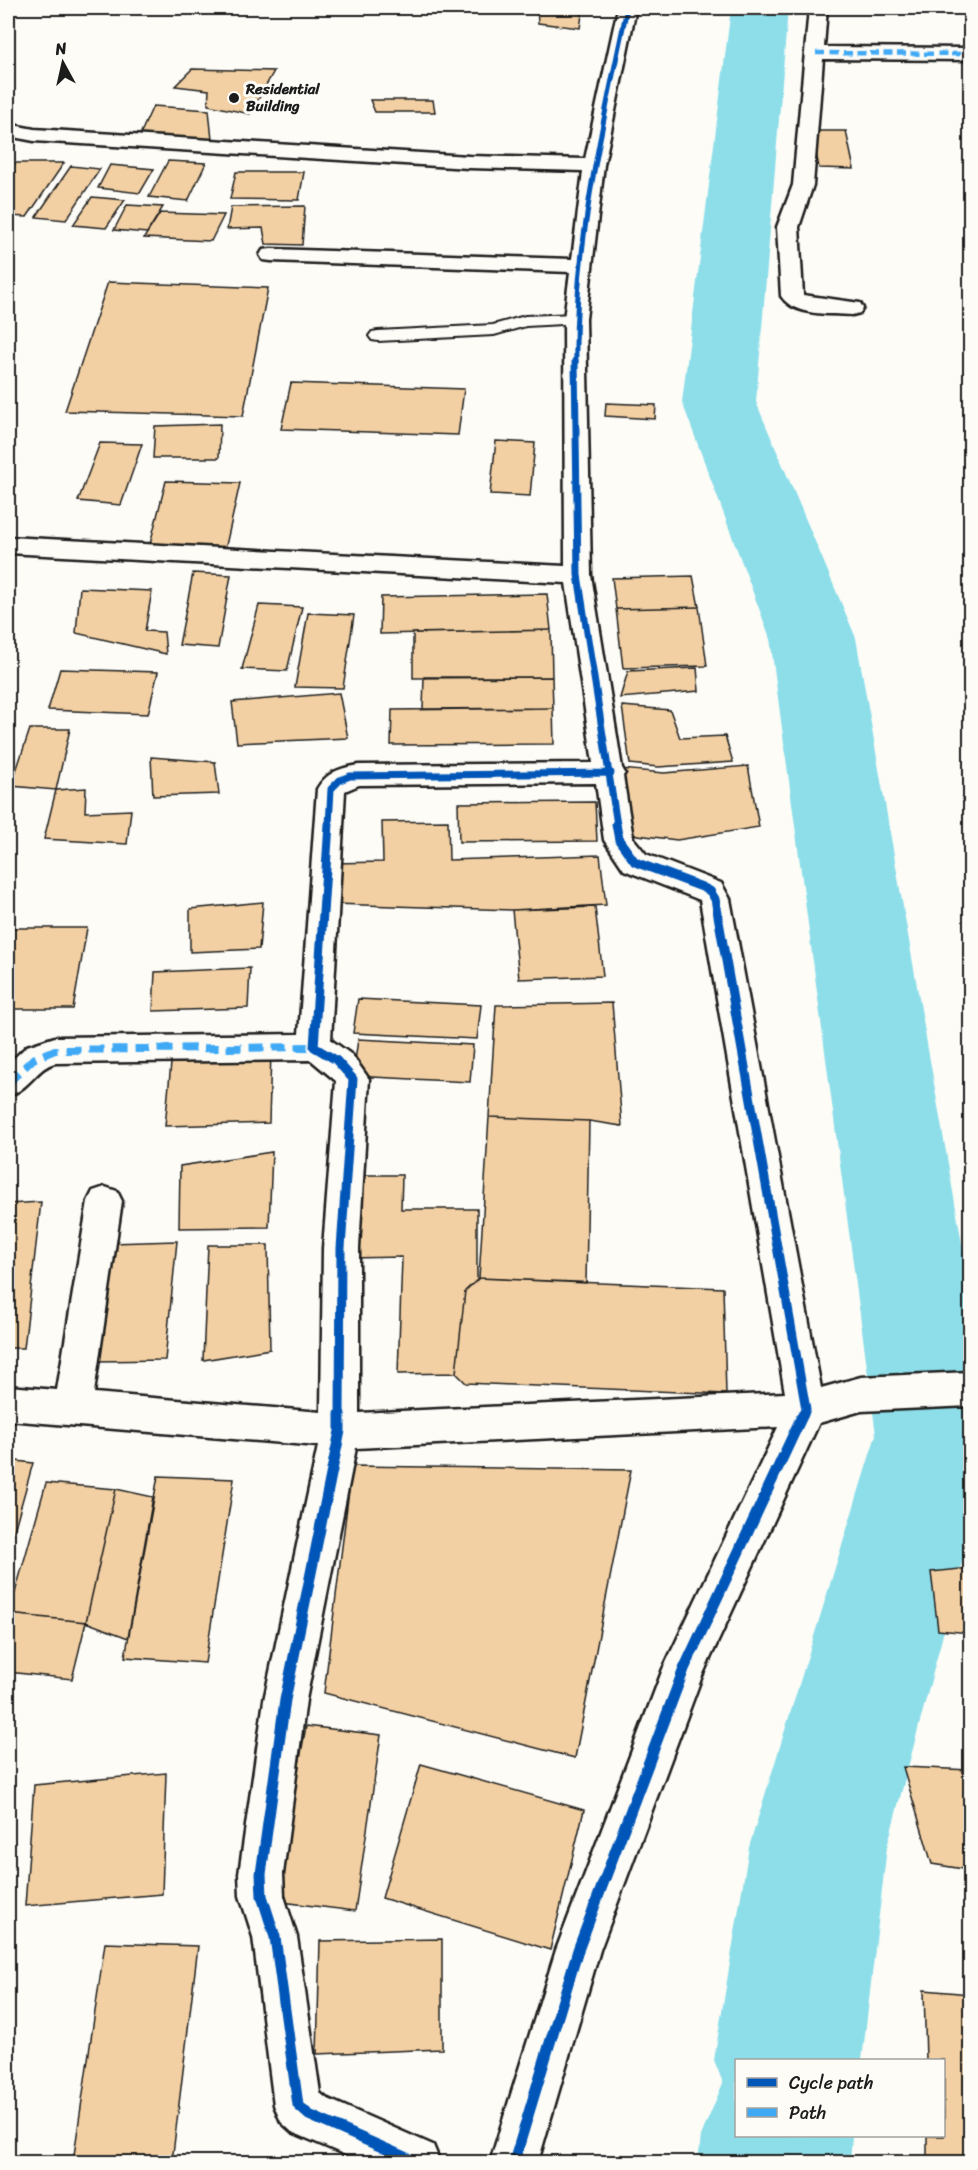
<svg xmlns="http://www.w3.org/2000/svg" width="978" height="2170" viewBox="0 0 978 2170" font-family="Sriracha,sans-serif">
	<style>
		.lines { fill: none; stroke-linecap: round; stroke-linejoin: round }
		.river { fill: #8ddee9; fill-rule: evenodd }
		.building { fill: #f2d0a3; stroke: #1c1c1c; stroke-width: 1.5 }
		.lane-casing { stroke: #1c1c1c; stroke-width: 4 }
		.street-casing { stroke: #1c1c1c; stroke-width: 5 }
		.lane { fill: #fdfcf7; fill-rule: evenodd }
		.street { fill: #fdfcf7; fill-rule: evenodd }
		.quiet-far1 { stroke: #3fa9f5; stroke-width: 4.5; stroke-dasharray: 9 4.5; stroke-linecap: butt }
		.quiet { stroke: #3fa9f5; stroke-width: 8; stroke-dasharray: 15 8; stroke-linecap: butt }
		.cycleway-far3-casing { stroke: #fdfcf7; stroke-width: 8 }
		.cycleway-far2-casing { stroke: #fdfcf7; stroke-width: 10 }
		.cycleway-far1-casing { stroke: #fdfcf7; stroke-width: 13 }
		.cycleway-casing { stroke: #fdfcf7; stroke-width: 15 }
		.cycleway-far3 { stroke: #0057b8; stroke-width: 5 }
		.cycleway-far2 { stroke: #0057b8; stroke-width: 7 }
		.cycleway-far1 { stroke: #0057b8; stroke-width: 9 }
		.cycleway { stroke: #0057b8; stroke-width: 11 }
		.poi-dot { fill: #1c1c1c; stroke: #fdfcf7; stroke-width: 2 }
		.labels { text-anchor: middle; stroke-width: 6; stroke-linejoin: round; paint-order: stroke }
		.far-poi-label { font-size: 15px; font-weight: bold; fill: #1c1c1c; stroke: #fdfcf7; text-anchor: start }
	</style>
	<rect width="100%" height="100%" fill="#fdfcf7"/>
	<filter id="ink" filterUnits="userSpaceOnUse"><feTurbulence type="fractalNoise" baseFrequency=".0167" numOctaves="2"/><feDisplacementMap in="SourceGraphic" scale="12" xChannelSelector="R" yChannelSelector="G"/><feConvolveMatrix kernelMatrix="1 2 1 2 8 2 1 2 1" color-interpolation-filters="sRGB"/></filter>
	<g filter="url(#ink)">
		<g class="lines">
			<path class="river" d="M731,8H788L756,402L856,638L970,1289V1532L887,1847L862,2060H736V2136H852L850,2162H698L701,2136L723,2083L714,2060L749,1847L876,1435L770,638L682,402Z"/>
		</g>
		<path class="building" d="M537,8H583L580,28L538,23Z
			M192,69L274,71L250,114L208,105L209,90L175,86Z
			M370,100H433L435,112H375Z
			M153,106L209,110L212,140L139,137Z
			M812,131H846L854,169L819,168Z
			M168,161L206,163L188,201L149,197Z
			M15,163H64L27,217L8,216V175Z
			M110,165L154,169L140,193L98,188Z
			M71,166L100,169L66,220L36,217Z
			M236,172H304L299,200L230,199Z
			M92,197L125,200L106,228L73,225Z
			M127,205L163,207L147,233L114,230Z
			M305,206L302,245L266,244L263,228L227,229L231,207Z
			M160,213L224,215L211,241L144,238Z
			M108,282L268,288L243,416L65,411Z
			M291,383L464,389L458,435L281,429Z
			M606,403L656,405L655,419L605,416Z
			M220,424L219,458H153L155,426Z
			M496,441L535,443L530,496L490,494Z
			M100,443L142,444L121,505L78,501Z
			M166,481L240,483L225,550L149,548Z
			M193,573L231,575L218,648L179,645Z
			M693,576L699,607L616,609L612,578Z
			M80,588L152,591L145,631L164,632L166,654L76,633Z
			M547,594L551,630L380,634L381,597Z
			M259,605L302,607L287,671L242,669Z
			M699,607L707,666L623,668L616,609Z
			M308,613L354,615L343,688L295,687Z
			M551,630L552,677L413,678V633Z
			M697,668L699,691L620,698L628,671Z
			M60,669L158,672L148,714L48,710Z
			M424,677H552L553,708L423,709Z
			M339,693L348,738L237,743L232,702Z
			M622,706L670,710L680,738L725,736L733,762L658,767L630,764Z
			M553,708L554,744L391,745L392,710Z
			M30,729H70L56,790L11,786Z
			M151,757L215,762L219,794L153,796Z
			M748,766L759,827L677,840L630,834L621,769L664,773Z
			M86,788L85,812L131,810L127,844L44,839L56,790Z
			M595,802L597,841L459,842L458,803Z
			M448,821L449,860L600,855L606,905L512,910L334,904V863L383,862L382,822Z
			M263,902L259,949L190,952V909Z
			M595,907L603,976L519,979L512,910Z
			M12,928H87L73,1009H8V950Z
			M250,968L248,1008L153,1011L155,972Z
			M358,999L481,1005L477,1039L353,1033Z
			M612,1003L622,1126L589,1121L489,1117L496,1005Z
			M358,1039L473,1045L470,1082L353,1076Z
			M271,1051L269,1123L165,1126L172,1053Z
			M489,1117L589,1121L586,1283L479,1278Z
			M272,1152L269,1227L179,1228L180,1166Z
			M353,1175H402L401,1209H477V1280L465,1291L456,1373L398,1374L402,1257L349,1258Z
			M41,1202L24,1348H8V1204Z
			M177,1241L165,1360L97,1361L111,1243Z
			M208,1245H268L270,1349L203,1360Z
			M479,1278L723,1288L726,1394L466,1383L456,1373L465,1291Z
			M8,1460L33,1463L8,1552Z
			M352,1466L631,1470L575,1758L324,1693Z
			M158,1476L234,1479L205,1663L125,1657Z
			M46,1483L116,1489L86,1622L9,1614Z
			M116,1489L153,1497L128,1638L86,1622Z
			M970,1568V1633L938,1630L931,1572Z
			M9,1614L86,1622L72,1679L8,1672Z
			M306,1726L381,1735L355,1911L274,1901Z
			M421,1764L584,1810L550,1950L382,1898Z
			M903,1767L970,1770V1870L932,1864Z
			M166,1773L162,1894L25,1906L34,1785Z
			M442,1939V2049L317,2054L320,1941Z
			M105,1943L198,1946L172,2162H73Z
			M924,1990L970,1994V2162H927V2136H944V2060H926Z"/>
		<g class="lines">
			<g class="lane-casing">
				<path id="lane" d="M575,314L581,315L584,319L581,323L526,326L494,335L378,341L372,340L369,336L372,332L378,331L493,325L525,316Z"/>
			</g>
			<g class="street-casing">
				<path id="street" d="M618,8H636L604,165L586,319L591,575L622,768L625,773L623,776L633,838L646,854L721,883L730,899L821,1388L861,1377L970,1372V1406L861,1411L819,1423L702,1676L600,1950L538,2162H490L556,1950L663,1669L778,1427L356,1448L306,1700L283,1874L284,1896L297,1937L320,2093L326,2098L433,2145L440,2162H362L292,2132L281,2122L274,2105L253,1937L240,1896L239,1874L264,1700L318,1446L8,1420V1386L57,1390L88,1201L93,1191L105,1187L117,1191L122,1201L94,1393L321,1412L323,1248L336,1081L311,1060L55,1063C37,1067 30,1089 8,1096V1064L27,1046L55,1037L299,1034L317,789C327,772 340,768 359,765L593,763L566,583L8,553V537L565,566L564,319L570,272L271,261L263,260L260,255L263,250L271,249L572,259L583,171L469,168L34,141L8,136V124L34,129L469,156L585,159ZM596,783L604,840L624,870L700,900L785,1393L359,1413V1248L369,1079L352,1055L331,1040L345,791L359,785Z
					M809,8H827L824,47L970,48V60L823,59L813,185L799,227L803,295L860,303L863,308L860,313L852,315C829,313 795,317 781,296L777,227L793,185Z"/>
			</g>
			<use href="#lane" class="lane"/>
			<use href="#street" class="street"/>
			<path class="quiet-far1" d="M816,53L970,54"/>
			<path class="quiet" d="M8,1083L33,1059L55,1050L314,1047"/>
			<g class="cycleway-far3-casing">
				<path id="cycleway-far3" d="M576,363C574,243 603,124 627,8"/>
			</g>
			<g class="cycleway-far2-casing">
				<path id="cycleway-far2" d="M575,361L578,575L617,825
					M329,825L331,789L340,780L350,776L611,773"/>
			</g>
			<g class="cycleway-far1-casing">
				<path id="cycleway-far1" d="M329,824L314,1047L336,1060L353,1079L341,1248L340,1416
					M616,824L619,840L635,862L702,887L710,891L715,899L806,1409L803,1416"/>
			</g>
			<g class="cycleway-casing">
				<path id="cycleway" d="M340,1414V1431L285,1700L261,1874L262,1896L275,1937L298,2105L309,2115L416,2162
					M514,2162L578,1950L684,1669L803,1414"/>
			</g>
			<use href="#cycleway-far3" class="cycleway-far3"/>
			<use href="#cycleway-far2" class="cycleway-far2"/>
			<use href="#cycleway-far1" class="cycleway-far1"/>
			<use href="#cycleway" class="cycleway"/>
		</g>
	</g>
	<circle class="poi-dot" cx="234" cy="98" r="6"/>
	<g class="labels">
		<g class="far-poi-label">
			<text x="246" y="94">Residential<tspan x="246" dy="17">Building</tspan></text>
		</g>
	</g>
	<rect width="978" height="2170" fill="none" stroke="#fdfcf7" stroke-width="30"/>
	<rect x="15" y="15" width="948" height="2140" fill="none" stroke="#1c1c1c" stroke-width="2" filter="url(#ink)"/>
	<rect x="735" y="2059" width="210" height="78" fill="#fdfcf7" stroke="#a3a29f" stroke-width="1.5"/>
	<rect x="747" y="2078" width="30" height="9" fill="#0057b8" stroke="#a3a29f" stroke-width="1.5"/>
	<text x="789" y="2089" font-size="18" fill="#1c1c1c">Cycle path</text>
	<rect x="747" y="2108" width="30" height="9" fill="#3fa9f5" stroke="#a3a29f" stroke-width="1.5"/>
	<text x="789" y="2119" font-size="18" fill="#1c1c1c">Path</text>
	<g transform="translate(63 63) rotate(352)" stroke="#fdfcf7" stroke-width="4.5" paint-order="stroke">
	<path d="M0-4.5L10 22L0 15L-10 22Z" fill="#1c1c1c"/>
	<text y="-9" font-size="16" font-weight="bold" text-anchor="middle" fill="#1c1c1c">N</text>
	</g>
</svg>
